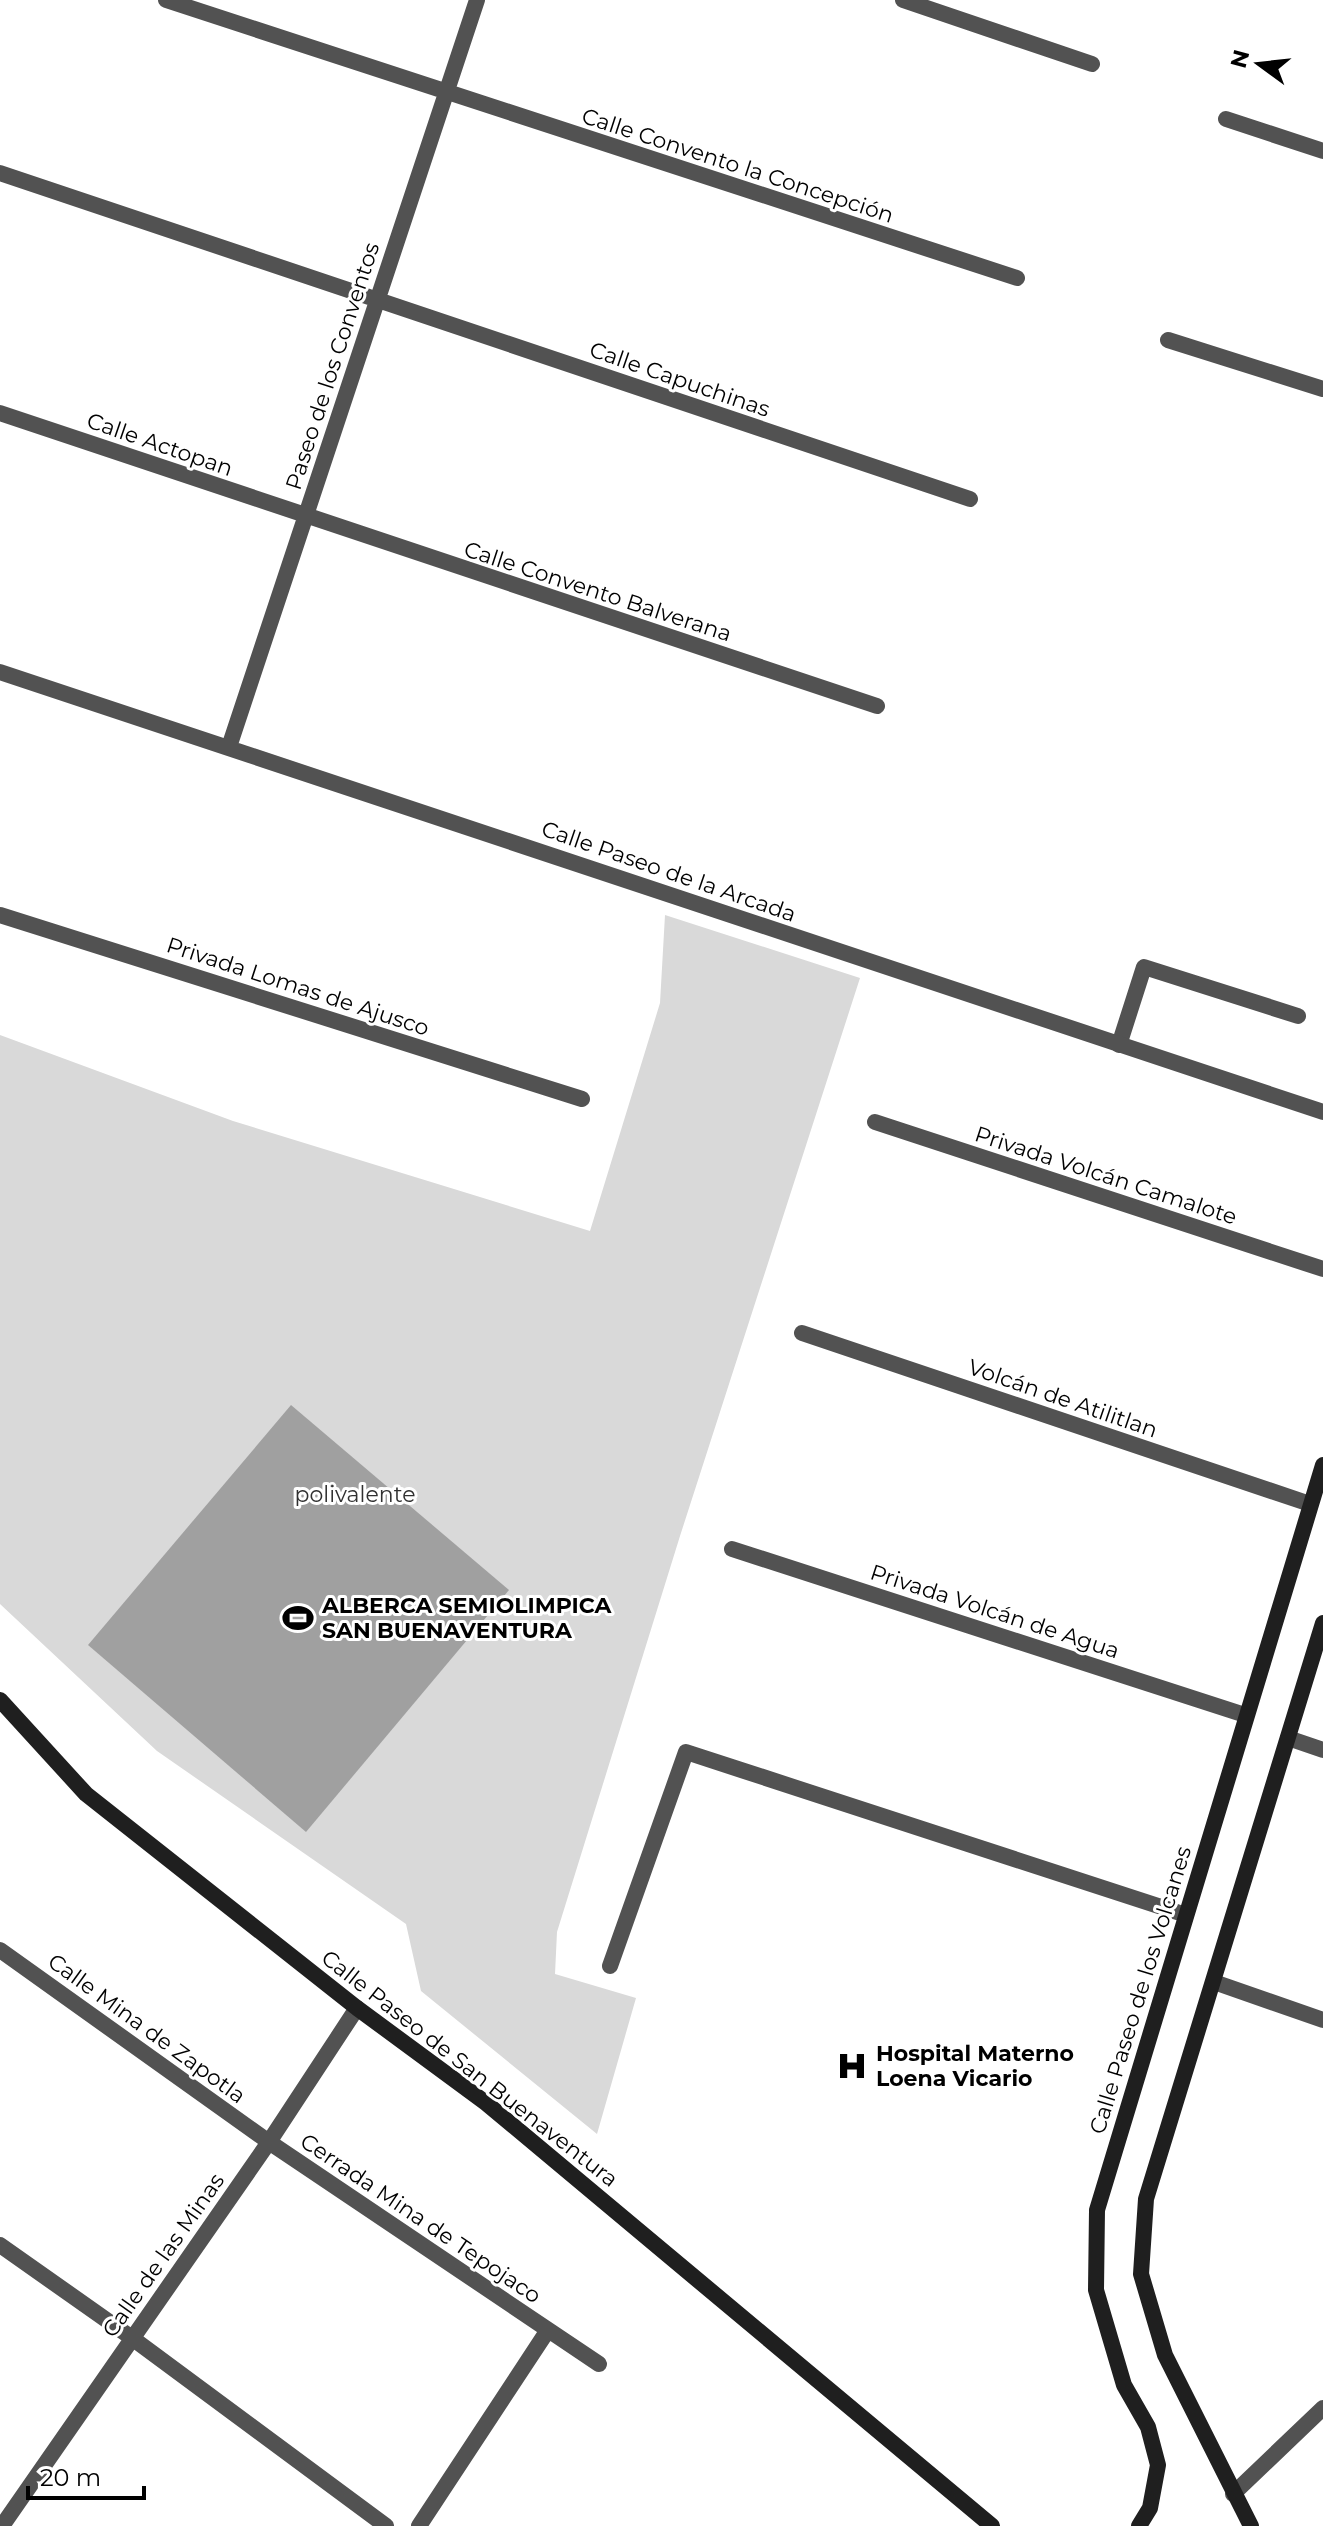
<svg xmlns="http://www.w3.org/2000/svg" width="1323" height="2526" viewBox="0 0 1323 2526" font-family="Montserrat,sans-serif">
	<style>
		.green { fill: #d9d9d9 }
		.water { fill: #a0a0a0 }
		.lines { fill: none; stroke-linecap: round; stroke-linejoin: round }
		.lane { stroke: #525252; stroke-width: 16 }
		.street { stroke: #525252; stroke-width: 16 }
		.secondary { stroke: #1f1f1f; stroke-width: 16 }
		.labels { text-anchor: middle; stroke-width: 6; stroke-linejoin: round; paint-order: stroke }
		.street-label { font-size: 22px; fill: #000; stroke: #fff }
		.park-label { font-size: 22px; fill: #303030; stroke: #fff }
		.poi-label { font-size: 22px; font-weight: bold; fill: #000; stroke: #fff; text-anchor: start }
	</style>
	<rect width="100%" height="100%" fill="#fff"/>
	<path class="green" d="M665,915L860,978L680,1536L557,1932L555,1974L636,1998L597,2134L421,1991L406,1924L157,1751L0,1604V1035L233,1121L590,1231L660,1003Z"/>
	<path class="water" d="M291,1405L509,1590L306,1832L88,1645Z"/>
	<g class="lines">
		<path class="lane" d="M1119,1045L1144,967L1298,1016
			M610,1966L686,1752L1186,1915"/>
		<path class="street" d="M166,0L1017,278
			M903,0L1092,64
			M1226,119L1323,151
			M0,173L970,499
			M1168,340L1323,389
			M0,413L877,706
			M0,672L1323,1112
			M229,747L477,0
			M0,915L582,1099
			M875,1122L1323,1269
			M802,1333L1310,1504
			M732,1549L1245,1715
			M1288,1738L1323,1750
			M0,1950L269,2142L599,2364
			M1214,1982L1323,2020
			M0,2245L132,2338L386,2526
			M1233,2494L1323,2408
			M2,2526L269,2142L357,2008
			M419,2526L548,2330"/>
		<path class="secondary" d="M0,1700L86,1794L357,2008L486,2103L992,2526
			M1139,2526L1150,2508L1158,2465L1148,2427L1124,2385L1096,2290L1097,2210L1323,1465
			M1251,2526L1165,2355L1141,2274L1146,2199L1323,1623"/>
	</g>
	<defs>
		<g id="stadium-bare" transform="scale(2.4)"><path d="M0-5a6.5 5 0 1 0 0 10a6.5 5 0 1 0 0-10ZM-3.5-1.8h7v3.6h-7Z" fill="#000" stroke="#fff" stroke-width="2.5" paint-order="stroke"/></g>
		<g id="hospital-bare" transform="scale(2.4)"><path d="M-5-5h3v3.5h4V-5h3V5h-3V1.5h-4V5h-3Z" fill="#000" stroke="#fff" stroke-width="2.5" paint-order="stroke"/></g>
	</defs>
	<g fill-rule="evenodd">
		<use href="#stadium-bare" x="298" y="1618"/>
		<use href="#hospital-bare" x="852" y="2066"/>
	</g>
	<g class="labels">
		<g class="street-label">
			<text transform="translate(738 165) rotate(18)" y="8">Calle Convento la Concepción</text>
			<text transform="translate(332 366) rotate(-72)" y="8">Paseo de los Conventos</text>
			<text transform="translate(680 379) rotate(19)" y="8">Calle Capuchinas</text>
			<text transform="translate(160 444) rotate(19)" y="8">Calle Actopan</text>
			<text transform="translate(598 591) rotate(18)" y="8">Calle Convento Balverana</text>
			<text transform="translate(669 871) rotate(19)" y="8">Calle Paseo de la Arcada</text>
			<text transform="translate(298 986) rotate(18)" y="8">Privada Lomas de Ajusco</text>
			<text transform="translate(1106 1175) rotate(18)" y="8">Privada Volcán Camalote</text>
			<text transform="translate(1063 1398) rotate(19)" y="8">Volcán de Atilitlan</text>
			<text transform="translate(995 1611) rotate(18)" y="8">Privada Volcán de Agua</text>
			<text transform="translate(1140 1990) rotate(-73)" y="8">Calle Paseo de los Volcanes</text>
			<text transform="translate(147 2028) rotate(36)" y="8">Calle Mina de Zapotla</text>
			<text transform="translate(470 2068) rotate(38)" y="8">Calle Paseo de San Buenaventura</text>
			<text transform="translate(421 2218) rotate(34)" y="8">Cerrada Mina de Tepojaco</text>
			<text transform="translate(163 2255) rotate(-55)" y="8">Calle de las Minas</text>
		</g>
		<g class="park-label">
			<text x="355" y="1502">polivalente</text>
		</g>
		<g class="poi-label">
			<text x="322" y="1613">ALBERCA SEMIOLIMPICA<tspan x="322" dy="25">SAN BUENAVENTURA</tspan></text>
			<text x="876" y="2061">Hospital Materno<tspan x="876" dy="25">Loena Vicario</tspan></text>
		</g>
	</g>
	<g transform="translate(1259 64) rotate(285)" stroke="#ffffff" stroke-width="6" paint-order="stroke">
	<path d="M0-6L14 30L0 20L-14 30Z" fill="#000000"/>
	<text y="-12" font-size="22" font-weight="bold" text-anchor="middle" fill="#000000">N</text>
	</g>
	<path d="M28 2486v12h116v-12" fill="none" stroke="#000000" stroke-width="4"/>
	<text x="40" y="2486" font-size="24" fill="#000000" stroke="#ffffff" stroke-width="6" paint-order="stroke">20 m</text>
</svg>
